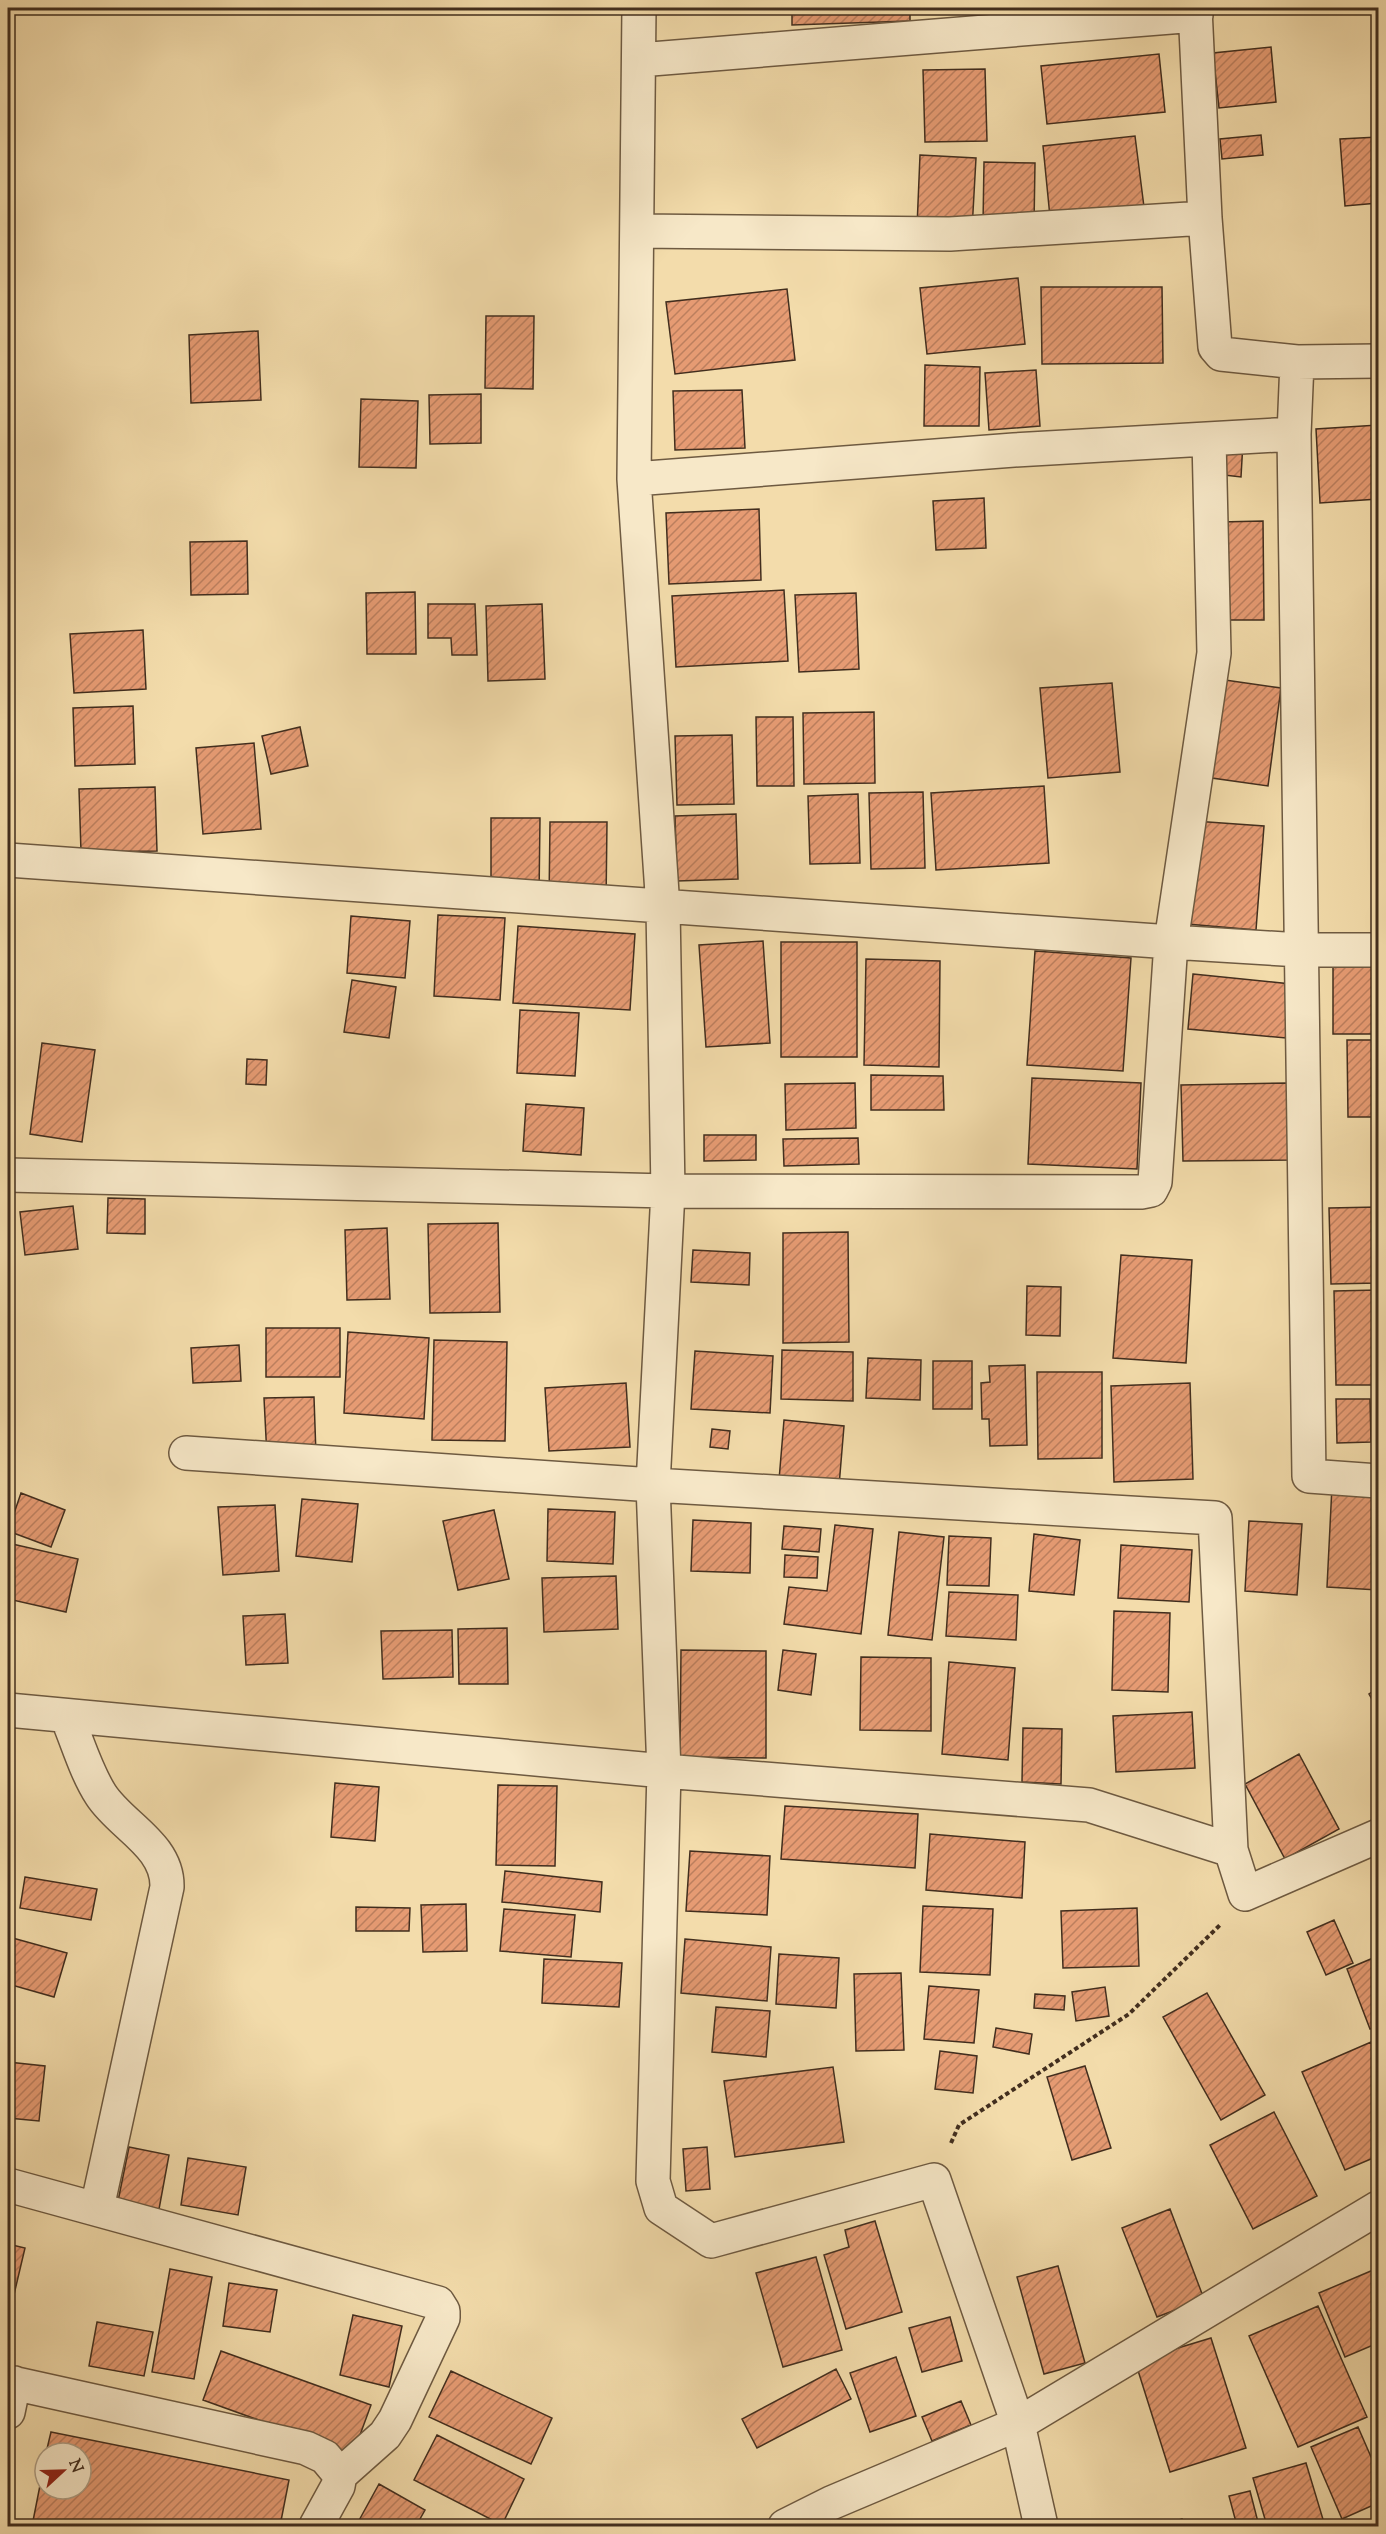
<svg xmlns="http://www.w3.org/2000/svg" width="1386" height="2534" viewBox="0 0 1386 2534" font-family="'Sorts Mill Goudy',serif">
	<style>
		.building { fill: url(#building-hatch); stroke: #422e1e; stroke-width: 1.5 }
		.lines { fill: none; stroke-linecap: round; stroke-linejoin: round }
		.street-casing { stroke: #6e5a41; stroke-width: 36 }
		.path { stroke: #422e1e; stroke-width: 4; stroke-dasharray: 4.5 3; stroke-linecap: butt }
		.street { stroke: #f7e8c8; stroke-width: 33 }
	</style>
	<defs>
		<pattern id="building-hatch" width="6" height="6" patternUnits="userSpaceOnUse" patternTransform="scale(1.5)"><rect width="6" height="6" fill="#e69b73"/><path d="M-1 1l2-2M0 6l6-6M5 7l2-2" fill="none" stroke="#bc7f5e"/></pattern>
	</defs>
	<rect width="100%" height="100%" fill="#f3dcab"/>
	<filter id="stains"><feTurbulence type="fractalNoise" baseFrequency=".00333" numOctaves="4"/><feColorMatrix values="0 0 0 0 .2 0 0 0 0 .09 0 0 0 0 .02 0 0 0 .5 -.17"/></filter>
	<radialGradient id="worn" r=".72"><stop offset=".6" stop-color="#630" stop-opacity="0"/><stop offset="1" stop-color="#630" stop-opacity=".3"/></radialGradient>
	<path class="building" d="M792,8H910V21L792,25Z
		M1271,47L1276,102L1219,108L1213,53Z
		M1159,54L1165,112L1047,124L1041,66Z
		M985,69L987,141L925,142L923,70Z
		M1261,135L1263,155L1222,159L1220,139Z
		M1135,136L1144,207L1050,217L1043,146Z
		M1378,137V203L1345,206L1340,139Z
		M920,155L976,158L972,230L917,227Z
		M984,162L1035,163L1034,225L983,224Z
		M1018,278L1025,344L927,354L920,288Z
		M1041,287H1162L1163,363L1042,364Z
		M787,289L795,360L675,374L666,302Z
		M486,316H534L533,389L485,388Z
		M258,331L261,400L191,403L189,335Z
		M925,365L980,367L979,426H924Z
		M1036,370L1040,426L989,430L985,373Z
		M742,390L745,448L675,450L673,391Z
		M481,394V443L430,444L429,395Z
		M361,399L418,401L416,468L359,467Z
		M1378,425V499L1320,503L1316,429Z
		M1217,440L1243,442L1241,477L1216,474Z
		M984,498L986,548L936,550L933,501Z
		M759,509L761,580L669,584L666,513Z
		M1263,521L1264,620H1221L1220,522Z
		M247,541L248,594L191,595L190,542Z
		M784,590L788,661L676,667L672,596Z
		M415,592L416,654H367L366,593Z
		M856,593L859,669L799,672L795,595Z
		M428,604H475L477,655H452L451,638H428Z
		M542,604L545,679L488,681L486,606Z
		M143,630L146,689L74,693L70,634Z
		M1225,680L1281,688L1268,786L1212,778Z
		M1112,683L1120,772L1048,778L1040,688Z
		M133,706L135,764L75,766L73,708Z
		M874,712L875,783L804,784L803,713Z
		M756,717H793L794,786H757Z
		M300,727L308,766L271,774L262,736Z
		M732,735L734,804L677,805L675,736Z
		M254,743L261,829L203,834L196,748Z
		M1044,786L1049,863L936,870L931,793Z
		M155,787L157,851L81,852L79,789Z
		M923,792L925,868L871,869L869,793Z
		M858,794L860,863L810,864L808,796Z
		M736,814L738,879L677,881L675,816Z
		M491,818H540L539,897H491Z
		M1194,821L1264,826L1256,930L1187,924Z
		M550,822H607L606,904L549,903Z
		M438,915L505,918L500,1000L434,996Z
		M351,916L410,921L405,978L347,973Z
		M518,926L635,934L630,1010L513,1003Z
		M763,941L770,1043L706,1047L699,945Z
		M781,942H857V1057H781Z
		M1035,951L1131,958L1123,1071L1027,1065Z
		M866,959L940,961L939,1067L864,1065Z
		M1333,961H1378V1034H1333Z
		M1193,974L1291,984L1286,1038L1188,1029Z
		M352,980L396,987L389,1038L344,1032Z
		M520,1010L579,1013L575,1076L517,1073Z
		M1347,1040H1378V1117H1348Z
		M42,1043L95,1050L82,1142L30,1134Z
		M247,1059L267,1060L266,1085L246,1084Z
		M871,1075L943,1076L944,1110H871Z
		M1032,1078L1141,1083L1137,1169L1028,1164Z
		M855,1083L856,1128L786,1130L785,1084Z
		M1287,1083L1289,1160L1183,1161L1181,1085Z
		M526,1104L584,1108L581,1155L523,1151Z
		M704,1135H756V1160L704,1161Z
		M858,1138L859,1164L784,1166L783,1139Z
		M108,1198L145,1199V1234L107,1233Z
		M73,1206L78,1249L25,1255L20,1212Z
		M1378,1207V1283L1331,1284L1329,1208Z
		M498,1223L500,1312L430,1313L428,1224Z
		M387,1228L390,1299L347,1300L345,1230Z
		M848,1232L849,1342L783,1343V1233Z
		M693,1250L750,1253L749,1285L691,1282Z
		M1121,1255L1192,1260L1186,1363L1113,1358Z
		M1027,1286L1061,1287L1060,1336L1026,1335Z
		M1378,1290V1385H1336L1334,1291Z
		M266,1328H340V1377H266Z
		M348,1332L429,1338L424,1419L344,1413Z
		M434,1340L507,1342L505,1441L432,1440Z
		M239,1345L241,1381L193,1383L191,1348Z
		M782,1350L853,1352V1401L781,1399Z
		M695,1351L773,1356L770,1413L691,1409Z
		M868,1358L921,1360L920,1400L866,1398Z
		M933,1361H972V1409H933Z
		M1025,1365L1027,1445L990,1446L989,1419H982L981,1383L990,1382L989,1366Z
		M1037,1372H1102V1458L1038,1459Z
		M626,1383L630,1447L549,1451L545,1388Z
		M1190,1383L1193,1479L1114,1482L1111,1386Z
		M1373,1390H1378V1444H1374Z
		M314,1397L316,1455L267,1457L264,1398Z
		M1336,1399H1370L1371,1442L1337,1443Z
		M784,1420L844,1426L839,1486L779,1480Z
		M712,1429L730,1431L728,1449L710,1447Z
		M1332,1486L1378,1489V1590L1327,1587Z
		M21,1493L65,1510L51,1547L8,1531Z
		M302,1499L358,1504L352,1562L296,1556Z
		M275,1505L279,1571L223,1575L218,1507Z
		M548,1509L615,1512L613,1564L547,1561Z
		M494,1510L509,1579L458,1590L443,1521Z
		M693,1520L751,1523L750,1573L691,1571Z
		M1249,1521L1302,1524L1297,1595L1245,1591Z
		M835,1525L873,1529L861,1634L784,1624L789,1587L827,1591Z
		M784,1526L821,1529L819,1552L782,1549Z
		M899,1532L944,1537L932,1640L888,1635Z
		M1034,1534L1080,1540L1074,1595L1029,1591Z
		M949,1536L991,1538L989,1586L947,1585Z
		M8,1543L78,1559L66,1612L8,1599Z
		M1121,1545L1192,1550L1189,1602L1118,1598Z
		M785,1555L818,1557L817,1578L784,1577Z
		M616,1576L618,1629L544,1632L542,1578Z
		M949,1592L1018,1595L1016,1640L946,1636Z
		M1114,1611L1170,1613L1168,1692L1112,1690Z
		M285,1614L288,1663L246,1665L243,1616Z
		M507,1628L508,1684H459L458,1629Z
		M452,1630L453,1677L383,1679L381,1631Z
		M681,1650L766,1651V1758L680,1757Z
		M783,1650L816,1654L811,1695L778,1690Z
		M861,1657L931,1658V1731L860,1730Z
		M949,1662L1015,1668L1008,1760L942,1754Z
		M1378,1688V1710L1369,1694Z
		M1192,1712L1195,1768L1116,1772L1113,1716Z
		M1023,1728L1062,1729L1061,1784L1022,1782Z
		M1299,1754L1339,1829L1285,1859L1245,1784Z
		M335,1783L379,1787L375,1841L331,1837Z
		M498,1785L557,1786L555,1866L496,1865Z
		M785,1806L918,1814L915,1868L781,1859Z
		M930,1834L1025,1842L1022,1898L926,1890Z
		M690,1851L770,1856L767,1915L686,1911Z
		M505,1871L602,1882L600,1912L502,1902Z
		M25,1877L97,1889L91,1920L20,1908Z
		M466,1904L467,1951L423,1952L421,1905Z
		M923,1906L993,1909L990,1975L920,1972Z
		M356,1907L410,1908L409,1931H356Z
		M1137,1908L1139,1966L1063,1968L1061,1911Z
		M504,1909L575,1915L571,1957L500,1951Z
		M1334,1920L1353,1963L1326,1975L1307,1932Z
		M9,1937L67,1953L54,1997L8,1984Z
		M685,1939L771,1947L767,2001L681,1993Z
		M779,1954L839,1958L836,2008L776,2004Z
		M1378,1956V2026L1370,2029L1347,1969Z
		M544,1959L622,1963L619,2007L542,2003Z
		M901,1973L904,2050L856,2051L854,1974Z
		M929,1986L979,1990L974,2043L924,2039Z
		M1105,1987L1109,2016L1076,2021L1072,1992Z
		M1207,1993L1265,2095L1221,2120L1163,2017Z
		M1035,1994L1065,1996L1064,2010L1034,2008Z
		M716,2007L770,2011L766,2057L712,2052Z
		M996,2028L1032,2034L1029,2054L993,2047Z
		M1371,2042L1378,2060V2156L1345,2170L1302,2072Z
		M940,2051L977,2056L973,2093L935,2089Z
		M8,2062L45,2066L39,2121L8,2118Z
		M1085,2066L1111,2148L1072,2160L1047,2077Z
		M833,2067L844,2142L735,2157L724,2081Z
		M1274,2112L1317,2196L1253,2229L1210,2145Z
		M129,2147L169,2155L157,2220L116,2211Z
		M707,2147L710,2189L686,2191L683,2149Z
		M188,2158L246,2167L238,2215L181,2205Z
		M1170,2209L1204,2299L1157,2317L1122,2228Z
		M875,2221L902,2312L846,2329L824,2255L849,2247L845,2230Z
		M8,2244L25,2248L12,2303L8,2302Z
		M816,2257L842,2350L783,2367L756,2273Z
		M1058,2266L1085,2363L1044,2374L1017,2277Z
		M1378,2268V2343L1345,2357L1319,2293Z
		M170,2269L212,2277L194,2379L152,2372Z
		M229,2283L277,2290L270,2332L223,2326Z
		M1318,2306L1367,2417L1298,2447L1249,2336Z
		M353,2315L402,2326L389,2387L340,2375Z
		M950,2317L962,2361L922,2372L909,2328Z
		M97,2322L153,2332L144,2376L89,2366Z
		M1211,2338L1246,2448L1170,2472L1135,2361Z
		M221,2351L371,2405L353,2454L203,2400Z
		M896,2357L916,2416L870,2432L850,2373Z
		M836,2369L851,2399L757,2448L742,2419Z
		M451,2371L552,2418L531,2464L429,2417Z
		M961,2401L971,2425L932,2441L922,2417Z
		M1358,2427L1378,2473V2503L1342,2519L1311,2447Z
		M51,2432L289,2480L280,2526H32L45,2460V2489H81V2453H46Z
		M437,2435L524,2479L502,2525L414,2480Z
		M1306,2463L1325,2526H1267L1253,2478Z
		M379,2484L425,2510L416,2526L357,2524Z
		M1250,2491L1259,2526H1237L1229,2496Z
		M1182,2519L1184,2526H1160Z"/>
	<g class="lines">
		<g class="street-casing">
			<path id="street" d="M639,8L634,479L663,908L668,1191L653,1485L664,1771L653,2181L661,2208L711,2241L934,2180L1018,2424L1041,2526
				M1195,8L1205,218L1215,347L1221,354L1297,362L1378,361
				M639,60L1196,15
				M637,231L950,234L1205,218
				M1297,362L1294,434L1309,1476L1378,1481
				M634,479L1014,450L1294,434
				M8,860L1171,942L1300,950H1378
				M8,1175L668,1191L1141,1192L1151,1190L1155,1182L1171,942L1214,653L1209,439
				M186,1453L653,1485L1215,1518L1231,1850L1245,1894L1378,1836
				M8,1710L664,1771L1089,1805L1231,1850
				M67,1717C78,1743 86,1772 101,1795C121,1826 168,1845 167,1887L97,2208
				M8,2185L438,2303L443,2311V2318L395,2420L385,2435L340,2475
				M8,2382L306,2448L325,2457L340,2475L338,2486L316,2526
				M8,2412L14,2383
				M785,2526L831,2503L1018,2424L1378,2208"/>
		</g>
		<path class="path" d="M951,2143L959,2125L1129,2014L1221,1924"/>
		<use href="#street" class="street"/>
	</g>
	<rect width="1386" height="2534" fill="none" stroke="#f3dcab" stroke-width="30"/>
	<rect x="9" y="9" width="1368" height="2516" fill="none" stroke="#422e1e" stroke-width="3"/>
	<rect x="15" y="15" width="1356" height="2504" fill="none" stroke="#422e1e" stroke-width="1.5"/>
	<g transform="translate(63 2471) rotate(68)"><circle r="28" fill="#f7e8c8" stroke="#af9e84" stroke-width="1.5"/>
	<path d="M0-4.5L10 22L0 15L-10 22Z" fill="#8f2418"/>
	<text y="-9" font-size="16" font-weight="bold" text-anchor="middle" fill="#422e1e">N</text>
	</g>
	<rect width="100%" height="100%" filter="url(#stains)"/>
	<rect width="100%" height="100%" fill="url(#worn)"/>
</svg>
